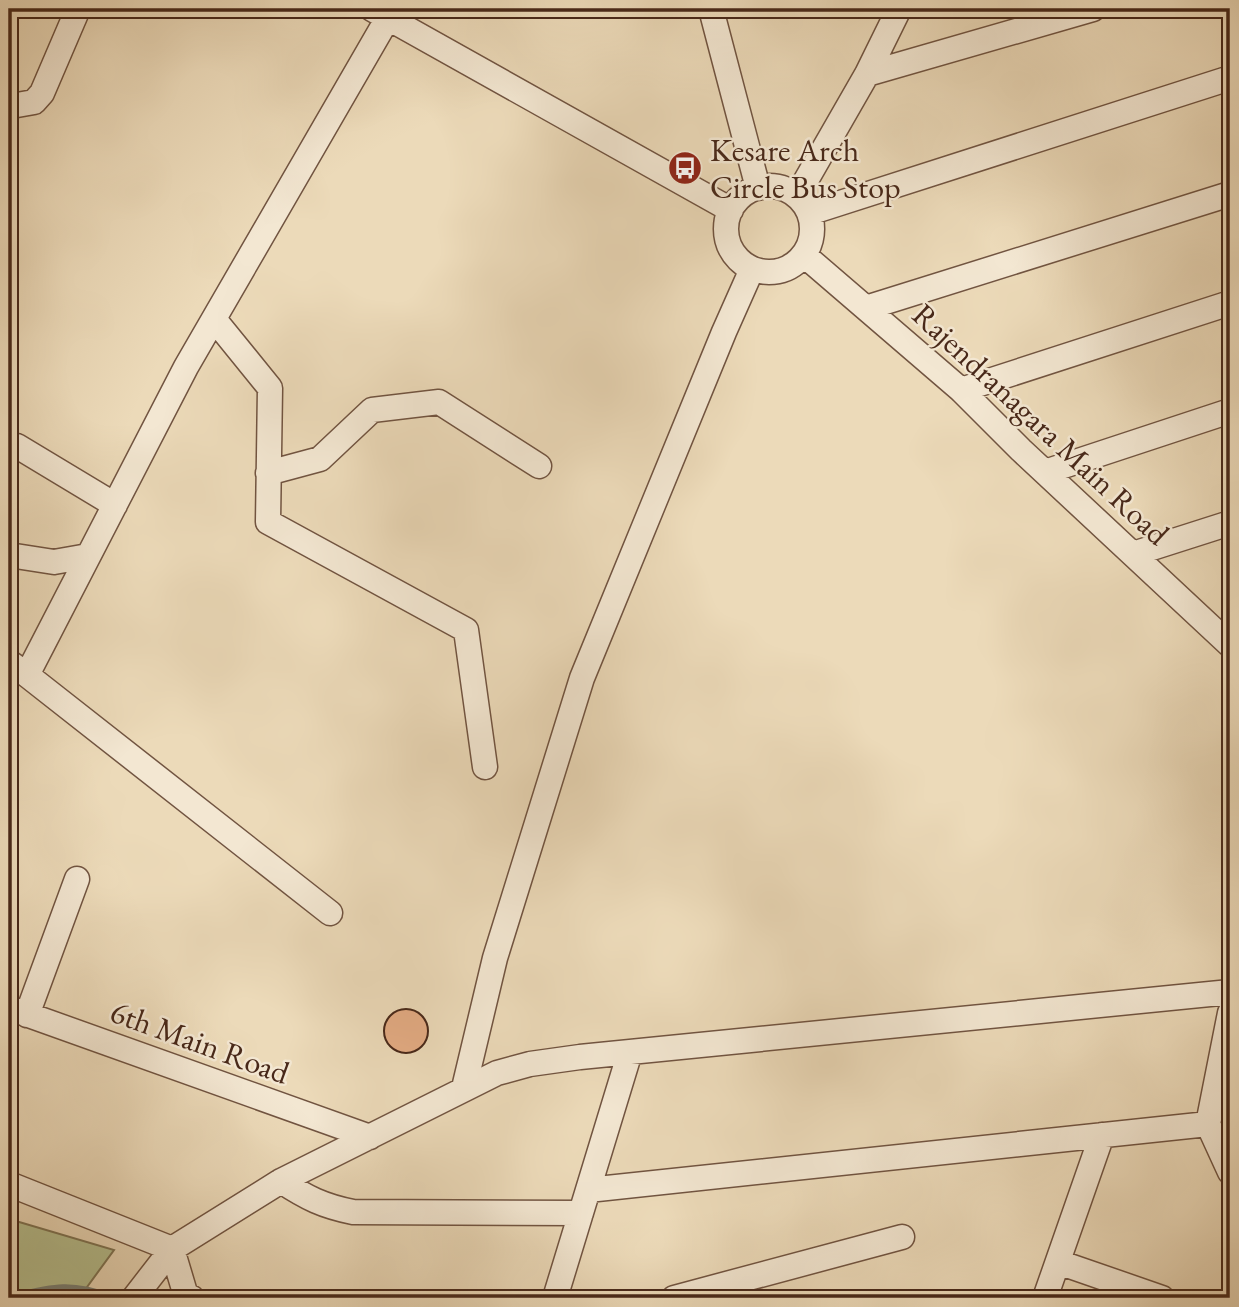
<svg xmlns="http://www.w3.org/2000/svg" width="1239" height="1307" viewBox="0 0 1239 1307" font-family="'EB Garamond',serif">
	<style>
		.green { fill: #b6c090; stroke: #7f7454; stroke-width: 2 }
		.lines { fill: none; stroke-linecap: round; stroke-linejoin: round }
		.stream { stroke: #798076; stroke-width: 8 }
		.building { fill: #e4ac84; stroke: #482819; stroke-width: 2 }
		.minor-casing { stroke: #715441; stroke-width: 27 }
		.minor { stroke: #f3e7d2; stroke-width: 24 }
		.labels { text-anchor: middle; stroke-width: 5; stroke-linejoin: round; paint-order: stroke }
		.poi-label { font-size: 32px; fill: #482819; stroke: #f3e7d2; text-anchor: start }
		.street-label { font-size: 32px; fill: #482819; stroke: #f3e7d2 }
	</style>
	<rect width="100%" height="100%" fill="#ecdab9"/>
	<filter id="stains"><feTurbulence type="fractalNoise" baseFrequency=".00286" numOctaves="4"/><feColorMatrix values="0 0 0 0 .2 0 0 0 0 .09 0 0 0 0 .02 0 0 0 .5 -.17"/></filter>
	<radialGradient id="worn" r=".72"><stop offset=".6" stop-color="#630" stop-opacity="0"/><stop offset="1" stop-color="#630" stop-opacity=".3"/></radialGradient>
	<path class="green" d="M9,1219L114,1250L79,1298H9Z"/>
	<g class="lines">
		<path class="stream" d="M9,1298C51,1288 70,1282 112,1298"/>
	</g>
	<path class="building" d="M384 1031a22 22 0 1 1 44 0a22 22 0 1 1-44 0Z"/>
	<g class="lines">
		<g class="minor-casing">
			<path id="minor" d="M372,9L731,210
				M711,9L758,188
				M867,74L1093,9
				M17,105L34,102L42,93L78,9
				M726 229a43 43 0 1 1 86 0a43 43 0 1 1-86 0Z
				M797,196L867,74L899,9
				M809,213L1230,78
				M804,255L961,390L1021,450L1230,645
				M866,308L1230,194
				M214,319L270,388L268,522L466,630L485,767
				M961,390L1230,303
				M9,446H17L115,505
				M1045,472L1230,411
				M268,473L320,459L372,410L439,402L539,466
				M1133,554L1230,523
				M9,555L54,562L88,556
				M9,662L27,675L186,367L393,9
				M27,675L330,913
				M9,1008L370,1137
				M1230,1013L1208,1124L1230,1172
				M27,1015L77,879
				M464,1088L495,958L582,678L724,332L752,269
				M281,1181C307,1198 323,1206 353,1212L581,1213
				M9,1184L172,1249L186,1296L192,1298
				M588,1190L1208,1124
				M1058,1262L1162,1298
				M134,1298L172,1249L281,1181L497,1073L530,1064L580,1057L1230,992
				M555,1298L630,1052
				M674,1298L902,1237
				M1045,1298L1102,1135"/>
		</g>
		<use href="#minor" class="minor"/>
	</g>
	<defs>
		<g id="bus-disc" transform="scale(1.75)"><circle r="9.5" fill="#8f2418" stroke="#f3e7d2"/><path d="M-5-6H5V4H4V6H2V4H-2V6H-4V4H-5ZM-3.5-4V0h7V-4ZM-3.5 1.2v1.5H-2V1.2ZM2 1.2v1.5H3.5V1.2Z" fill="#fff"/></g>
	</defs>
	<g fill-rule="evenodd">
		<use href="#bus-disc" x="685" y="168"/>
	</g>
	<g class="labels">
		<g class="poi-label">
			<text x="710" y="161">Kesare Arch<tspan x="710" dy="37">Circle Bus Stop</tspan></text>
		</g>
		<g class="street-label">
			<text transform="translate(1041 424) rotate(43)" y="11">Rajendranagara Main Road</text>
			<text transform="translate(200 1042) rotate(20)" y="11">6th Main Road</text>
		</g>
	</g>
	<rect width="1239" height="1307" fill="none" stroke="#ecdab9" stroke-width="35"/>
	<rect x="10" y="10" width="1218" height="1286" fill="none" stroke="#482819" stroke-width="3.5"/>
	<rect x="18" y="18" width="1204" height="1272" fill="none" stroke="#482819" stroke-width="2"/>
	<rect width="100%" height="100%" filter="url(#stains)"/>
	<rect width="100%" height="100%" fill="url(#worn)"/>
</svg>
